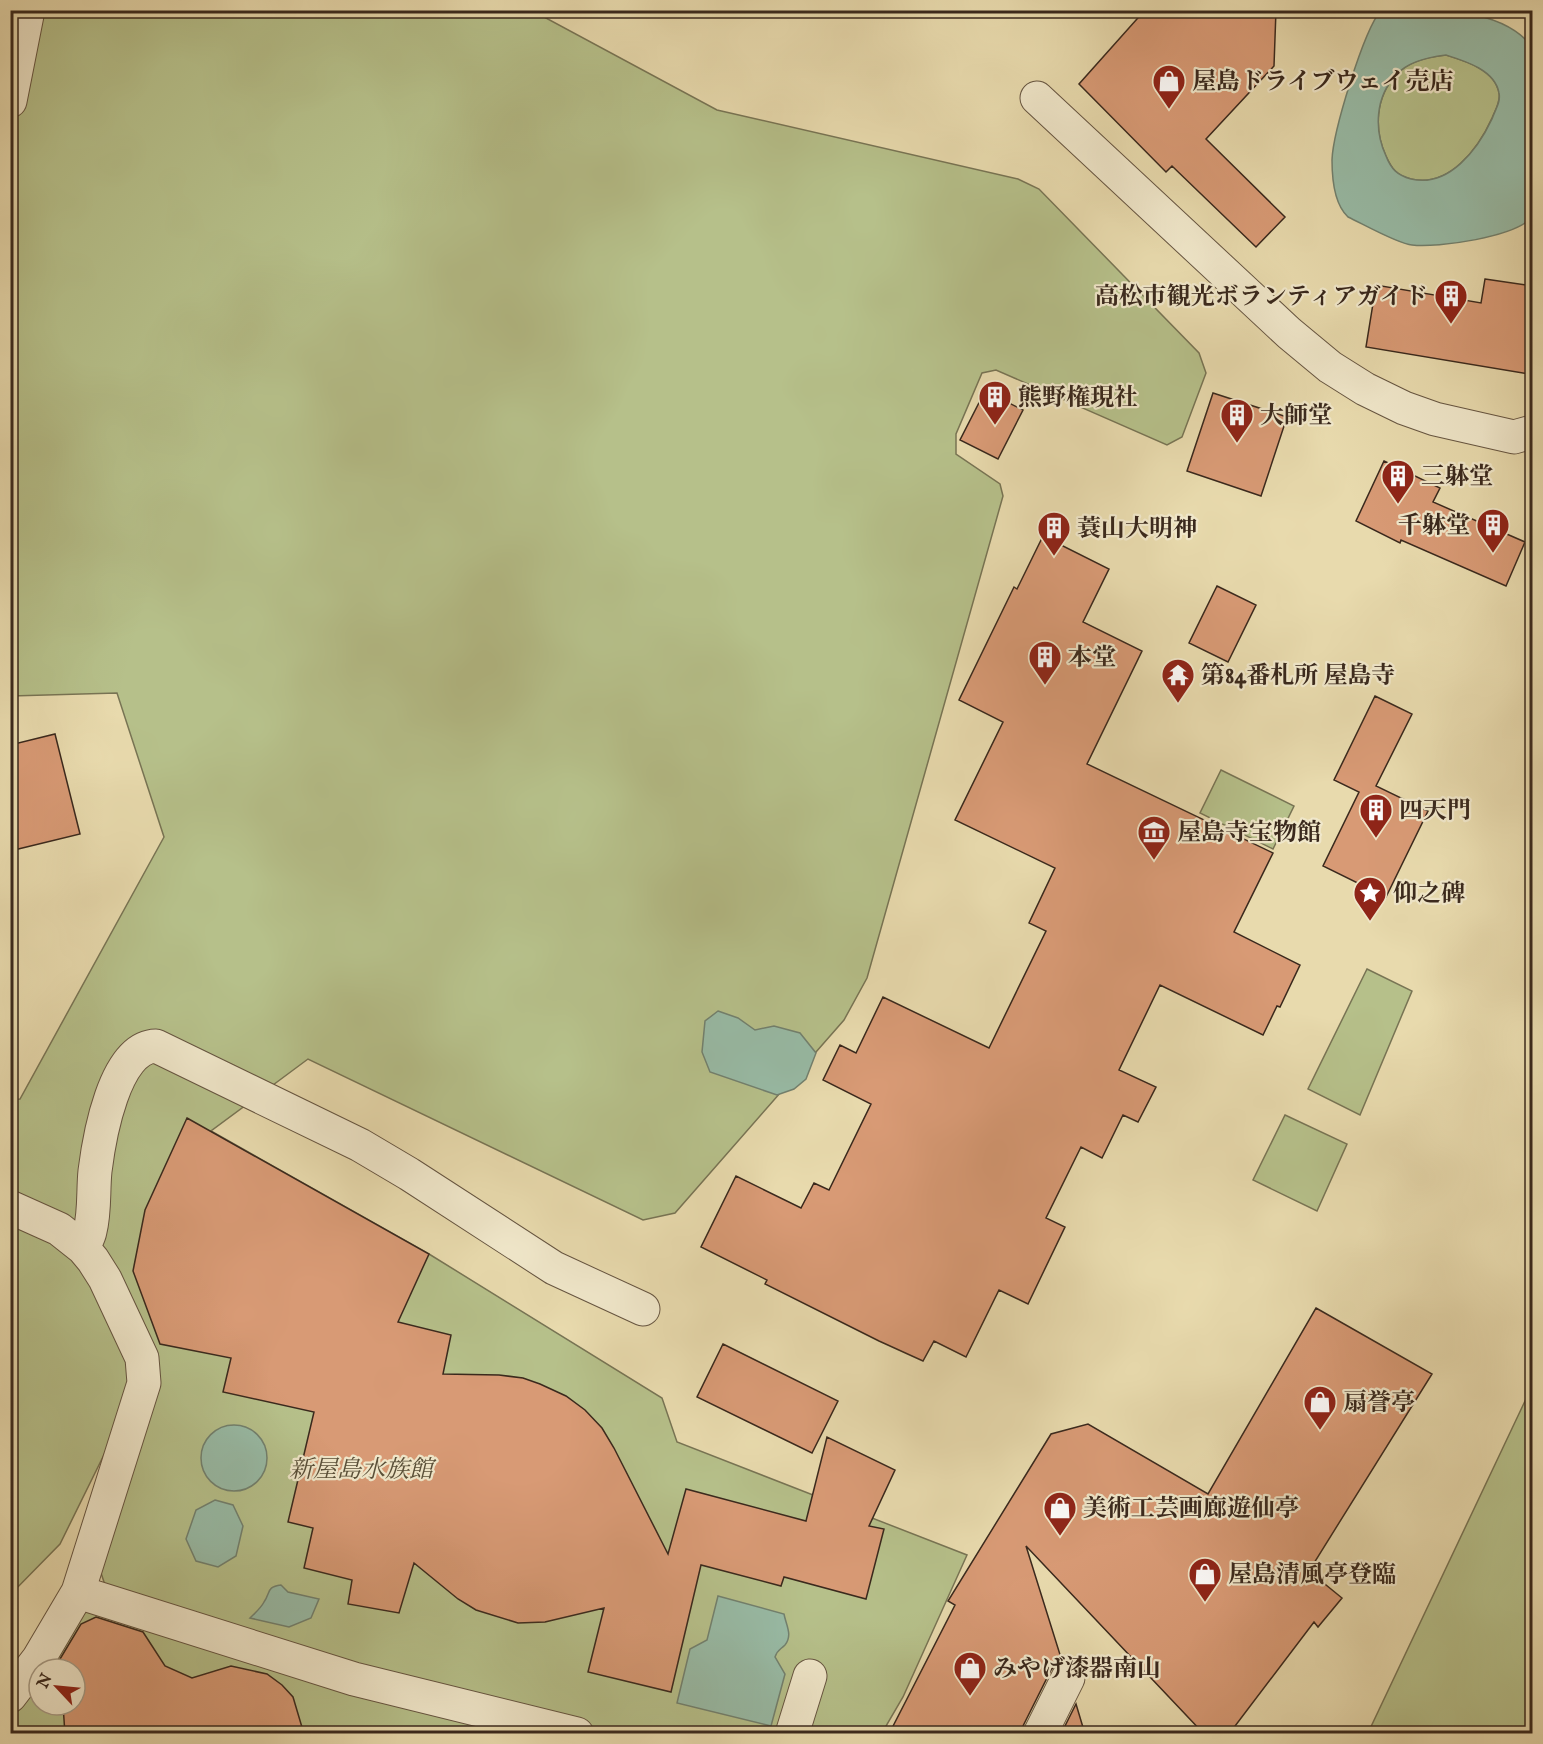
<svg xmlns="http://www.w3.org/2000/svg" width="1543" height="1744" viewBox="0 0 1543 1744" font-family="'IM FELL English','Noto Serif JP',serif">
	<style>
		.green { fill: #b6c08a; stroke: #787454; stroke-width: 1.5 }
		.water { fill: #98bba6; stroke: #72816f; stroke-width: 1.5; fill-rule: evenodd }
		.building { fill: #d89a75; stroke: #3a291d; stroke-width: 1.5 }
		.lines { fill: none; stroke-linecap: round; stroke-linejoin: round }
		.minor-casing { stroke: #665541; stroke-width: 35 }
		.minor { stroke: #f0e7ca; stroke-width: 33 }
		.labels { text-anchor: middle; stroke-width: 4.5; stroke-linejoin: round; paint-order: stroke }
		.poi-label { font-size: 24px; font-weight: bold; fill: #3a291d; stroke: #f0e7ca; text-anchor: start }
		.park-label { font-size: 24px; font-style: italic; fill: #594f38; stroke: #f0e7ca }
	</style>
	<rect width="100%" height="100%" fill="#e8daad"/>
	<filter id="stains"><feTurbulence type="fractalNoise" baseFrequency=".00333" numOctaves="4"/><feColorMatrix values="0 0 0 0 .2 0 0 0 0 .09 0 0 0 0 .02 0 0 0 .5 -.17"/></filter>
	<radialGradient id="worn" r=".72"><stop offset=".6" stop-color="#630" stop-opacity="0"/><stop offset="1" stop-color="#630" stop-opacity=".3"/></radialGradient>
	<path class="green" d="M11,11H533L717,110L1018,179L1039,189L1199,353L1206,373L1182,437L1167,445L996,370L982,373L956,434V454L1000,484L1003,496L867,978L844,1020L675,1213L643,1220L308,1059L211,1131L429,1254L662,1398L677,1442L967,1555L903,1697L882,1733H11V1709L39,1676V1705H75V1669H45L86,1601L96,1604L104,1582L99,1567L128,1406L60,1544L11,1594V1100L20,1099L164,837L117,693L11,696Z
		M1446,55C1465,61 1495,69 1499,93C1501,102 1495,110 1492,118C1478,149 1449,188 1411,179C1397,176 1392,169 1386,156C1374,130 1375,98 1396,75C1408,61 1428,57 1446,55Z
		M1221,770L1294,806L1273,849L1200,813Z
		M1367,969L1412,991L1360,1115L1308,1089Z
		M1285,1115L1347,1144L1317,1211L1253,1180Z
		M1532,1386V1733H1368L1525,1401Z"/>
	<path class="water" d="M1381,10C1426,10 1495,5 1529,43L1532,69V217C1516,237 1438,248 1412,245C1398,244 1363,224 1348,217C1334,204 1332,179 1332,160C1333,132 1363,32 1381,10ZM1446,55C1465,61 1495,70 1499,93C1501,102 1495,110 1492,119C1478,149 1449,188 1411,179C1397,175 1391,169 1386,156C1374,130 1375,97 1396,75C1408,61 1429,57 1446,55Z
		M718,1011L738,1018L755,1030L774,1026L800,1033L816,1053L806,1079L794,1089L777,1095L710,1072L702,1052L705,1021Z
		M201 1458a33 33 0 1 1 66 0a33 33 0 1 1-66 0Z
		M215,1500L233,1505L243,1526L236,1556L218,1567L196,1561L186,1539L196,1510Z
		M281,1585L288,1592L319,1599L311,1618L289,1627L250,1618C255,1613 261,1608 264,1602C271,1592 266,1587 281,1585Z
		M718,1596L784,1614C786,1625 793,1635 785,1645C780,1650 777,1650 775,1657L785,1674L771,1726L677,1703L690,1649L707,1640Z"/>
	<path class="building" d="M1145,10H1276L1274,66L1206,139L1285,217L1256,247L1172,166L1166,172L1079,84Z
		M1485,279L1533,286V352L1529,374L1366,347L1376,285L1481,303Z
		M985,391L1023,410L998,459L960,440Z
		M1213,393L1287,417L1261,496L1187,471Z
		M1384,461L1440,488L1433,502L1525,542L1506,586L1401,540L1400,543L1356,521Z
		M1043,536L1109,569L1083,622L1142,651L1087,764L1273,853L1234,932L1300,965L1280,1007L1277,1006L1263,1035L1160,985L1119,1070L1156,1087L1138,1122L1123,1115L1102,1158L1081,1147L1046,1218L1065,1227L1028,1304L999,1290L966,1357L934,1341L923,1361L879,1341L765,1284L767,1280L701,1247L736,1176L801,1208L814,1183L829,1190L871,1104L823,1080L840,1045L856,1053L883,997L989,1048L1046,931L1029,923L1055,868L955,820L1003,722L959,700L1014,587L1017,589Z
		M1217,586L1256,605L1228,662L1189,643Z
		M1375,696L1412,714L1376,786L1428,811L1386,897L1323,866L1359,792L1334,780Z
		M55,734L80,834L10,851V745Z
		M187,1118L429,1254L398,1322L451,1335L443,1374L499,1375L523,1378L540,1384L566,1396L585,1410L602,1428L614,1448L668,1554L686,1489L806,1521L827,1437L895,1470L869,1526L884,1529L866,1599L784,1577L781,1586L701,1565L671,1692L588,1672L604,1608L545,1622L518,1623L476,1610L458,1599L414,1563L399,1613L348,1604L352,1580L304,1568L313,1528L288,1522L314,1412L223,1392L231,1358L160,1344L133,1271L145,1210Z
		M1316,1308L1432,1374L1309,1571L1342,1598L1318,1627L1314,1622L1229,1734H1204L1026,1546L1062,1661L1057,1663L1051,1670L1023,1726L1022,1734H889L955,1605L948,1601L1051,1434L1088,1424L1208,1494Z
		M723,1344L838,1401L812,1453L697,1397Z
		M96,1617L143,1632L165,1666L192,1678L231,1666L267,1674L282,1685L293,1697L304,1734H65L63,1705H75V1669H61L60,1659L81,1624Z
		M1076,1704L1085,1734H1061Z"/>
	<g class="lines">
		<g class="minor-casing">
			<path id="minor" d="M1037,98L1289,333L1330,367L1365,389L1404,408L1435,419L1514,437L1532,432
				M10,101L28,10
				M10,1207L59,1229L83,1248L93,1260L105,1279L142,1358L144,1383L78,1592L39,1658L10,1696
				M83,1248C85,1243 89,1237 90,1231C95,1212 93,1190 95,1171C99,1139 114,1047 156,1046L360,1145L409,1174L554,1268L643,1309
				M78,1592L354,1679L577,1734
				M792,1734L810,1676
				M1040,1734L1068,1678"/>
		</g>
		<use href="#minor" class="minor"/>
	</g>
	<defs>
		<g id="shop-pin" transform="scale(1.725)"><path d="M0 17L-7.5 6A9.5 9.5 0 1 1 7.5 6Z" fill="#8f2418" stroke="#f0e7ca"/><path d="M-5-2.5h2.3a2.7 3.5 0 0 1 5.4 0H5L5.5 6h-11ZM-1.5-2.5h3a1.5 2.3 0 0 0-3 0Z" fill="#fff"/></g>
		<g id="building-pin" transform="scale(1.725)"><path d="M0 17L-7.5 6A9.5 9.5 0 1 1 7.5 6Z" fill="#8f2418" stroke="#f0e7ca"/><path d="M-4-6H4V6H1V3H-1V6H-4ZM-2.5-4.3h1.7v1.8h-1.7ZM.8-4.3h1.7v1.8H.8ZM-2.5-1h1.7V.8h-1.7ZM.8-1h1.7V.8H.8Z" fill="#fff"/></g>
		<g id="temple-pin" transform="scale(1.725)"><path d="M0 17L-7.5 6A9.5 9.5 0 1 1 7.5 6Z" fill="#8f2418" stroke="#f0e7ca"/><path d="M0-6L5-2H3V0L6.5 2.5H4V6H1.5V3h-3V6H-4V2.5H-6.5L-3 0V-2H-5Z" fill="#fff"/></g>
		<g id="museum-pin" transform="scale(1.725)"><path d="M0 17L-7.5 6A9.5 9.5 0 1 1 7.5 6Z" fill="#8f2418" stroke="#f0e7ca"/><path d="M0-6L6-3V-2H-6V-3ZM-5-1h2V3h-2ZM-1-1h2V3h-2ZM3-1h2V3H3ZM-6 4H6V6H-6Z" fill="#fff"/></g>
		<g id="sight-pin" transform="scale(1.725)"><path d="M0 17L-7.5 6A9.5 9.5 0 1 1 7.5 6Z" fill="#8f2418" stroke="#f0e7ca"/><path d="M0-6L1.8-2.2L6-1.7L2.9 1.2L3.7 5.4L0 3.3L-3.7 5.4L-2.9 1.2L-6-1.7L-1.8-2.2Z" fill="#fff"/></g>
	</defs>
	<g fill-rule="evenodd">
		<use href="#shop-pin" x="1169" y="81"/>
		<use href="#building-pin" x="1451" y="296"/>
		<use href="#building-pin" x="995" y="397"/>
		<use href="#building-pin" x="1237" y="415"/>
		<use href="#building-pin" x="1398" y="476"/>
		<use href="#building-pin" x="1493" y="525"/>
		<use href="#building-pin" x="1054" y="528"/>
		<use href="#building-pin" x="1045" y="657"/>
		<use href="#temple-pin" x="1178" y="675"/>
		<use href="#building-pin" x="1376" y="810"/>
		<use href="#museum-pin" x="1154" y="832"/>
		<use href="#sight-pin" x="1370" y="893"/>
		<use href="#shop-pin" x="1320" y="1402"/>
		<use href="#shop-pin" x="1060" y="1508"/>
		<use href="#shop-pin" x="1205" y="1574"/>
		<use href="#shop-pin" x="970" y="1668"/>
	</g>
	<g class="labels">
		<g class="poi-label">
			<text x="1192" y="89">屋島ドライブウェイ売店</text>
			<text x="1428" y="304" text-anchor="end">高松市観光ボランティアガイド</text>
			<text x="1018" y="405">熊野権現社</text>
			<text x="1260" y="423">大師堂</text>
			<text x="1421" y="484">三躰堂</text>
			<text x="1470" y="533" text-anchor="end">千躰堂</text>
			<text x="1077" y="536">蓑山大明神</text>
			<text x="1068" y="665">本堂</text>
			<text x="1201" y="683">第84番札所 屋島寺</text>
			<text x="1399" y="818">四天門</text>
			<text x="1177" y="840">屋島寺宝物館</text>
			<text x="1393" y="901">仰之碑</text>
			<text x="1343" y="1410">扇誉亭</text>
			<text x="1083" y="1516">美術工芸画廊遊仙亭</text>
			<text x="1228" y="1582">屋島清風亭登臨</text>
			<text x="993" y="1676">みやげ漆器南山</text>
		</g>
		<g class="park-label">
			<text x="361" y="1477">新屋島水族館</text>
		</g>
	</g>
	<rect width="1543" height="1744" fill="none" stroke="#e8daad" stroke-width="36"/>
	<rect x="12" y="12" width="1519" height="1720" fill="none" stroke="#3a291d" stroke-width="3"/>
	<rect x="18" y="18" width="1507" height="1708" fill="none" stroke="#3a291d" stroke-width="1.5"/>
	<g transform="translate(57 1687) rotate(296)"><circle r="28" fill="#f0e7ca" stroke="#a79b85" stroke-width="1.5"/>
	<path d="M0-4.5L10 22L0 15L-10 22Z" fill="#8f2418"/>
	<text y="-9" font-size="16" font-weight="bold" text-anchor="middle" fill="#3a291d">N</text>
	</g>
	<rect width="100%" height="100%" filter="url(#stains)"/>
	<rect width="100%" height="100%" fill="url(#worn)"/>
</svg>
